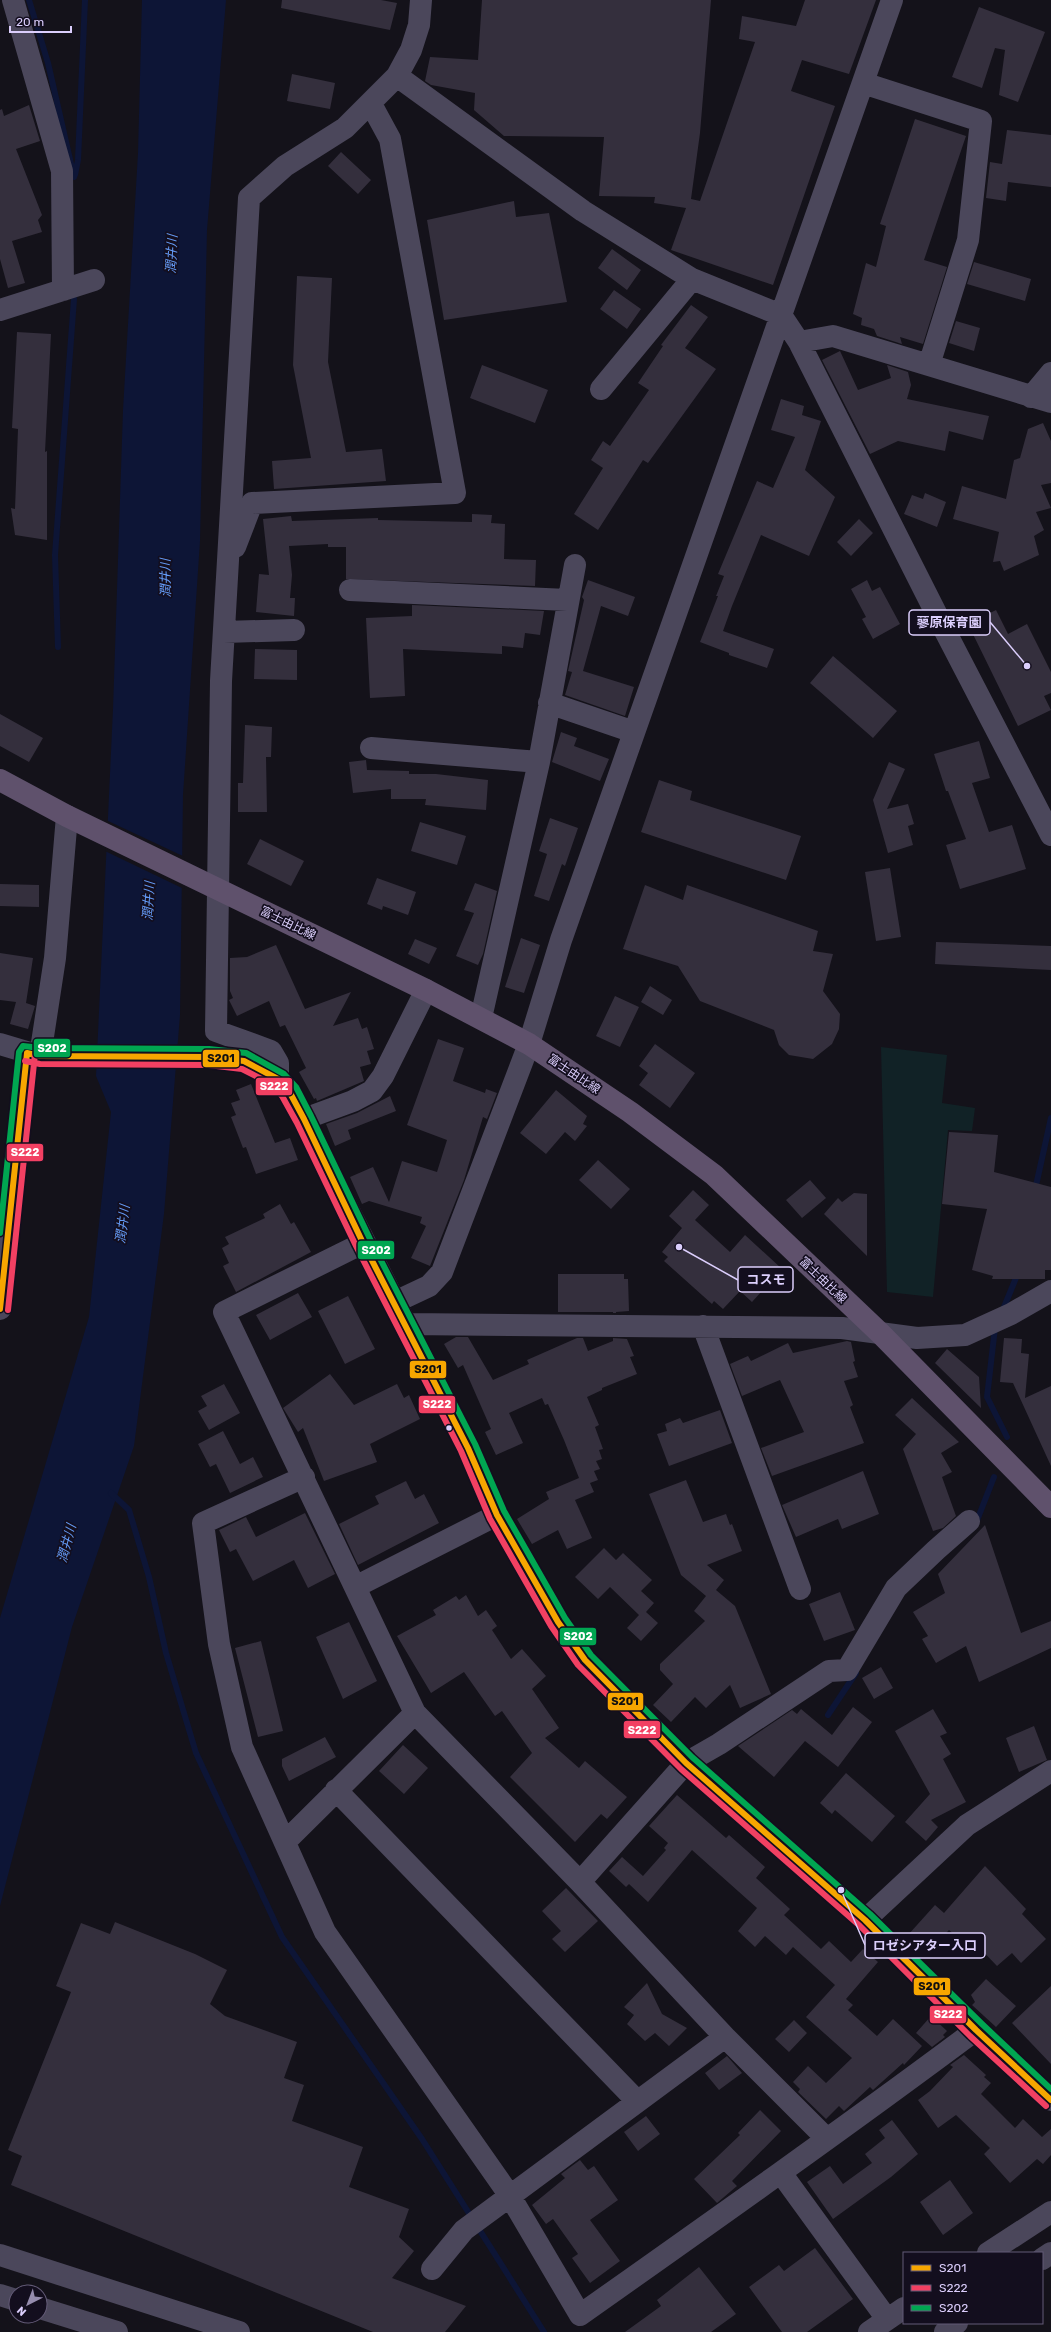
<svg xmlns="http://www.w3.org/2000/svg" width="1051" height="2332" viewBox="0 0 1051 2332" font-family="Rubik,'Noto Sans JP',sans-serif">
	<style>
		.green { fill: #112226 }
		.water { fill: #0d1536 }
		.pier { fill: #14121a }
		.lines { fill: none; stroke-linecap: round; stroke-linejoin: round }
		.stream { stroke: #0d1536; stroke-width: 6 }
		.building { fill: #342f3d }
		.minor { stroke: #4b475b; stroke-width: 22 }
		.major { stroke: #5f516c; stroke-width: 22 }
		.bus-1-casing { stroke: #130e1e; stroke-width: 9 }
		.bus-2-casing { stroke: #130e1e; stroke-width: 9 }
		.bus-3-casing { stroke: #130e1e; stroke-width: 9 }
		.bus-1 { stroke: #f7a600; stroke-width: 6 }
		.bus-2 { stroke: #f24062; stroke-width: 6 }
		.bus-3 { stroke: #00a651; stroke-width: 6 }
		.bus-dot { fill: #dbcefc; stroke: #130e1e; stroke-width: 1.5 }
		.labels { text-anchor: middle; stroke-width: 3.5; stroke-linejoin: round; paint-order: stroke }
		.street-label { font-size: 12px; fill: #dbcefc; stroke: #130e1e }
		.water-label { font-size: 13px; font-style: italic; fill: #6399f4; stroke: #130e1e }
		.leader { fill: none; stroke: #dbcefc; stroke-width: 1.5 }
		.callout-dot { fill: #dbcefc; stroke: #130e1e; stroke-width: 1.5 }
		.callout { fill: #130e1e; stroke: #dbcefc; stroke-width: 1.5 }
		.callout-label { font-size: 13px; text-anchor: middle; font-weight: bold; fill: #dbcefc }
		.line-badge { stroke: #130e1e; stroke-width: 1.5 }
		.badge-label { font-size: 11px; text-anchor: middle; font-weight: bold; fill: #fff }
		.pale-badge-label { font-size: 11px; text-anchor: middle; font-weight: bold; fill: #111 }
	</style>
	<rect width="100%" height="100%" fill="#14121a"/>
	<path class="green" d="M881,1047L947,1055L942,1103L975,1108L972,1131L948,1130L933,1297L887,1292Z"/>
	<path class="water" d="M142,0H226L207,230L200,541L183,795L180,1015L164,1214L134,1446L72,1627L0,1906V1618L89,1317L111,1112L96,1076L113,709L123,410L138,153Z"/>
	<path class="pier" d="M106,820L185,857L184,889L105,851Z"/>
	<g class="lines">
		<path class="stream" d="M29,0L48,63L74,177
			M75,175L78,160L85,0
			M58,647L55,555L74,299
			M1035,1190L1051,1118
			M1002,1312L1018,1273
			M995,1328L987,1397L1007,1437
			M111,1493L129,1510L149,1577L166,1653L196,1753L282,1937L422,2139L544,2332
			M976,1523L994,1477
			M828,1715L856,1673"/>
	</g>
	<path class="building" d="M282,0H381L397,3L390,30L281,8Z
		M482,0H711L700,133L691,199L700,201L755,42L739,39L742,16L796,26L805,0H876L849,74L802,60L791,91L835,106L773,285L671,250L686,208L654,203L655,197L599,196L604,137L504,136L474,110L475,93L431,85L425,81L430,57L478,60Z
		M979,7L1045,32L1018,102L999,95L1005,50L995,48L982,88L952,77Z
		M292,74L335,83L330,109L287,101Z
		M29,105L40,141L16,149L42,215L38,220L42,232L12,241L25,283L8,288L0,259V110L2,109L4,116Z
		M915,119L966,136L924,260L947,267L923,344L900,337L902,344L877,336L874,329L861,325L862,318L853,314L866,263L876,267L886,226L880,224Z
		M1007,130L1051,135V187L1008,182L1006,201L986,198L990,162L1002,164Z
		M341,152L371,180L358,194L328,166Z
		M514,201L516,217L549,213L567,302L444,320L427,220Z
		M612,249L641,270L627,290L598,268Z
		M974,262L1031,279L1025,301L967,284Z
		M297,276L332,278L328,362L346,452L382,449L386,481L274,489L272,461L311,458L293,365Z
		M614,290L641,309L627,329L600,309Z
		M691,305L708,317L685,348L716,369L648,463L643,460L598,530L574,514L603,468L591,460L603,441L610,446L649,390L638,383L663,346L661,345Z
		M956,321L980,328L974,351L949,343Z
		M17,332L51,334L45,452L47,451V540L15,535L11,508L15,509L18,429L12,428Z
		M840,351L858,390L891,378L887,365L908,372L911,385L907,399L989,416L983,440L949,431L945,451L898,441L870,454L822,360Z
		M482,365L548,390L535,423L470,398Z
		M781,399L804,406L802,415L821,421L805,470L835,497L809,556L761,535L732,606L723,631L774,649L767,668L729,655V653L700,642L718,596H716L724,576L718,574L757,481L773,488L795,437L771,430Z
		M1043,423L1051,441V483L1041,485L1051,508L1036,512L1044,530L1034,536L1039,555L1004,571L1000,561L993,562L999,532L953,519L962,486L1006,499L1014,460L1020,458L1028,429Z
		M925,493L946,502L937,527L904,514L912,495L923,499Z
		M472,514L492,515L491,523L505,524L504,559L536,560L535,586L346,579V547H328V544L289,546L292,575L290,598H295L294,616L256,612L259,574L269,575L263,519L291,516L292,521L378,518V520L472,522Z
		M859,519L873,533L851,556L837,542Z
		M588,580L635,597L628,616L601,606L583,671L634,687L625,716L565,695L572,672L568,671L584,600L582,597Z
		M867,580L872,591L880,587L900,624L873,639L862,619L866,617L851,589Z
		M412,605L544,611L540,635L525,633L523,648L502,646V654L403,649L405,696L370,698L366,618L412,616Z
		M996,610L1008,634L1027,624L1051,672V693L1044,696L1051,710L1018,726L968,624Z
		M255,649L297,650V680L254,679Z
		M833,656L897,711L873,738L810,683Z
		M0,714L43,738L29,762L0,746Z
		M245,725L272,727L271,757H266L267,812H238V783H243Z
		M561,732L577,738L574,746L609,759L600,781L552,762Z
		M979,741L990,778L972,783L989,832L1012,825L1026,869L960,889L946,845L966,839L948,791H946L934,754Z
		M366,760L367,770L409,771V774H436L488,780L486,810L425,805L426,799H391V789L353,793L349,762Z
		M889,762L905,769L887,809L908,804L914,824L908,826L913,845L888,853L873,800Z
		M659,780L692,791L690,800L801,836L786,880L641,832Z
		M550,818L578,828L565,866L562,864L549,901L534,896L547,854L539,851Z
		M420,822L466,836L457,865L411,851Z
		M260,839L304,861L291,886L247,864Z
		M890,868L901,937L876,941L865,872Z
		M377,878L416,892L408,915L383,906L382,910L367,904Z
		M475,883L497,891L483,954L478,965L456,956L474,913L464,910Z
		M0,884L39,885V907L0,906Z
		M645,885L683,900L687,885L818,931L813,951L833,954L823,991L840,1014L839,1029L832,1044L813,1059L789,1055L779,1045L774,1030L700,1001L678,966L623,949Z
		M521,938L540,945L524,993L505,987Z
		M415,939L437,948L429,964L408,954Z
		M936,942L1051,946V970L935,964Z
		M276,945L305,1009L351,992L333,1026L358,1018L362,1029L367,1027L374,1049L367,1051L371,1064L360,1067L364,1081L317,1101L316,1098L314,1099L299,1072L306,1068L285,1025L280,1027L269,1001L237,1016L229,1000L233,998L230,991V958L247,957Z
		M0,953L33,958L26,1003L35,1006L28,1029L10,1024L16,1002L0,1000Z
		M650,986L672,1000L663,1015L641,1002Z
		M615,996L639,1007L620,1047L596,1036Z
		M438,1039L464,1048L453,1081L485,1093L486,1089L497,1093L487,1119L483,1117L464,1180L430,1266L411,1258L426,1226L420,1223L422,1217L369,1201L362,1204L350,1177L373,1167L389,1202L402,1161L437,1172L447,1140L407,1125Z
		M655,1044L695,1073L670,1108L639,1085L648,1073L639,1066Z
		M251,1084L275,1143L290,1138L298,1160L256,1174L246,1147L243,1148L231,1117L236,1115L231,1103L240,1100L236,1090Z
		M556,1090L587,1116L583,1124L587,1126L575,1141L565,1132L546,1154L520,1133Z
		M390,1096L396,1111L348,1130L351,1139L335,1146L326,1124L357,1113Z
		M949,1132L998,1135L994,1172L1051,1187V1270H1045V1279H992L993,1276L972,1270L987,1209L942,1204Z
		M598,1160L630,1189L611,1209L579,1180Z
		M810,1180L826,1198L802,1218L786,1200Z
		M693,1190L709,1205L695,1220L730,1252L745,1235L782,1269L752,1302L740,1291L723,1309L714,1301L712,1304L664,1261L668,1257L662,1252L682,1228L669,1216Z
		M854,1193L867,1194V1256L824,1214L838,1198L842,1202Z
		M280,1204L291,1224L294,1222L311,1252L236,1292L223,1266L229,1263L222,1248L229,1244L225,1237L265,1218L263,1214Z
		M558,1274H624V1279H628L629,1311L616,1312V1313H613V1312H558Z
		M298,1293L312,1317L270,1340L256,1315Z
		M348,1296L375,1349L345,1364L318,1311Z
		M456,1337H468L493,1380L529,1364L527,1360L577,1338H583L588,1351L613,1341V1338L627,1339L634,1356L630,1357L637,1374L602,1388V1390L587,1397L599,1425L595,1427L603,1449L599,1450L602,1459L596,1461L600,1469L594,1471L598,1480L590,1483L594,1492L575,1500L592,1538L567,1549L558,1530L532,1544L517,1519L549,1499L546,1492L579,1478L564,1440L548,1404L545,1405L542,1398L509,1413L523,1443L496,1455L485,1432L491,1429L463,1365L458,1368L444,1344Z
		M1004,1338L1022,1339L1021,1353L1029,1354L1025,1398L1051,1386V1466L1013,1383L1000,1382Z
		M847,1341L851,1342L855,1361L853,1362L858,1377L844,1381L853,1405L850,1407L864,1443L772,1476L761,1448L804,1432L780,1380L742,1396L730,1364L748,1356L751,1361L788,1343L793,1353Z
		M947,1349L979,1377L981,1408L935,1363Z
		M330,1374L354,1405L397,1384L404,1398L409,1395L420,1419L370,1444L377,1462L324,1481L303,1428L298,1432L283,1408Z
		M224,1384L240,1413L209,1430L198,1411L207,1406L201,1396Z
		M912,1398L959,1442L941,1453L952,1472L942,1477L956,1516L943,1528L933,1531L903,1449L916,1434L895,1415Z
		M720,1410L732,1443L669,1466L657,1434L667,1431L665,1424L680,1418L683,1423Z
		M223,1431L240,1464L253,1457L263,1477L230,1493L216,1464L210,1467L198,1444Z
		M863,1471L879,1514L842,1529L838,1519L796,1537L782,1505Z
		M686,1480L703,1522L726,1514L730,1525L732,1524L742,1551L707,1565L724,1580L716,1590L735,1606L771,1694L740,1708L730,1685L706,1708L695,1697L671,1722L653,1705L673,1684L660,1670V1664L705,1621L694,1611L706,1596L681,1575L649,1494Z
		M406,1481L415,1499L424,1494L439,1523L358,1565L339,1524L379,1504L375,1496Z
		M305,1513L335,1574L308,1588L294,1560L253,1581L236,1549L230,1552L219,1530L246,1517L256,1537Z
		M985,1525L1021,1633L1051,1621V1648L979,1682L966,1646L936,1663L922,1639L928,1636L913,1612L945,1593L938,1574Z
		M604,1548L616,1560L623,1553L652,1580L641,1591L654,1603L646,1612L658,1623L641,1641L627,1628L639,1615L610,1587L598,1599L575,1577Z
		M840,1592L855,1630L824,1641L809,1604Z
		M466,1595L478,1616L486,1610L497,1626L492,1630L511,1659L522,1649L546,1676L532,1689L559,1728L545,1738L579,1768L585,1761L627,1797L607,1819L601,1814L575,1842L510,1777L532,1753L502,1711L495,1716L464,1672L431,1693L397,1636L436,1615L433,1610L456,1596L459,1600Z
		M349,1622L377,1681L343,1699L316,1637Z
		M261,1641L283,1731L258,1737L235,1648Z
		M881,1667L893,1688L874,1699L862,1678Z
		M853,1707L872,1722L838,1767L805,1741L774,1777L738,1746L792,1710L797,1714L801,1709L832,1735Z
		M933,1709L947,1733L940,1736L951,1754L943,1759L966,1802L931,1820L938,1827L926,1841L905,1822L930,1794L895,1731Z
		M1034,1726L1047,1760L1019,1772L1006,1738Z
		M325,1737L336,1757L289,1781L282,1766V1759Z
		M403,1745L428,1768L404,1794L379,1771Z
		M846,1773L895,1816L872,1842L835,1810L832,1814L820,1803Z
		M677,1795L726,1838L729,1835L765,1867L756,1878L790,1909L784,1915L821,1949L829,1941L851,1962L863,1949L878,1962L846,1999L853,2005L848,2010L877,2036L893,2019L922,2046L904,2065L903,2063L873,2090L870,2087L844,2111L839,2106L826,2119L798,2092L800,2089L793,2082L808,2066L826,2083L852,2058L806,2017L835,1985L793,1947L786,1955L765,1936L755,1947L738,1931L757,1908L692,1850L648,1902L629,1884L626,1887L609,1871L622,1857L643,1876L666,1850L664,1848L668,1843L649,1826Z
		M985,1866L1026,1909L1022,1914L1046,1939L1021,1963L1012,1953L997,1966L972,1940L967,1946L949,1930L927,1953L908,1935L935,1905L944,1913Z
		M566,1888L598,1921L565,1952L552,1939L561,1931L542,1911Z
		M115,1922L195,1954L227,1970L210,2004L225,2016L297,2042L284,2078L304,2085L292,2121L363,2147L349,2187L409,2209L399,2237L414,2251L392,2278L466,2306L445,2332H373L11,2185L22,2156L8,2150L71,1992L56,1986L81,1923L110,1934Z
		M986,1979L1016,2006L996,2027L972,2005L975,2002L971,1995Z
		M647,1983L662,2014L687,2028L669,2046L655,2033L645,2041L627,2024L634,2015L624,2007Z
		M1051,1986V2064L1012,2023Z
		M931,2016L947,2031L943,2035L945,2037L932,2047L916,2033Z
		M794,2020L807,2033L789,2052L775,2039Z
		M964,2055L986,2075L984,2077L991,2083L981,2094L1015,2128L1023,2119L1042,2137L1051,2129V2155L1043,2164L1037,2159L1010,2183L984,2154L990,2148L956,2115L938,2128L918,2100L930,2091L953,2067L950,2065Z
		M727,2056L742,2073L719,2090L705,2073Z
		M760,2110L781,2131L732,2181L737,2186L717,2203L694,2179L740,2135L738,2133Z
		M646,2116L660,2134L638,2151L624,2132Z
		M892,2120L918,2154L891,2177L833,2219L807,2182L830,2166L843,2184L872,2163L865,2154L885,2138L879,2130Z
		M580,2160L588,2170L594,2166L618,2200L590,2220L620,2261L590,2283L572,2258L578,2254L553,2219L546,2224L532,2205L565,2178L561,2174Z
		M950,2180L973,2213L943,2235L920,2202Z
		M815,2248L853,2299L807,2332H782L749,2287L779,2265L784,2271Z
		M699,2267L736,2314L711,2332H625L661,2306L657,2300Z"/>
	<g class="lines">
		<path class="minor" d="M13,0L62,171L63,290
			M397,76L583,211L692,279L781,315L799,342L943,627L1051,835
			M863,83L981,121L968,240L929,365
			M0,310L94,280
			M799,342L833,336L1051,402
			M601,389L692,279
			M1031,397L1051,373
			M235,547L252,503L455,493L390,139L371,104
			M350,590L567,600
			M224,632L294,630
			M549,703L634,732
			M371,748L539,762
			M481,1018L539,762L575,565
			M0,1044L40,1056L222,1058L244,1061L278,1079L289,1091L468,1448L497,1515L558,1622L585,1660L686,1763L865,1920L976,2030L1051,2100
			M40,1056L55,958L67,816
			M278,1079V1063L271,1051L216,1031L221,681L249,198L285,166L345,128L397,76L411,50L419,25L421,0
			M304,1119L353,1101L372,1091L383,1076L426,990
			M363,1243L224,1312L415,1713L580,1882L725,2037L826,2138
			M395,1302L429,1286L442,1272L529,1044L561,940L892,0
			M0,1309L27,1053
			M406,1324L842,1328L917,1338L965,1335L1011,1314L1051,1291
			M703,1326L800,1589
			M304,1477L203,1523L219,1644L242,1747L325,1932L510,2196L580,2315C713,2221 846,2127 976,2030
			M355,1587L497,1515
			M336,1790L637,2101
			M286,1841L415,1713
			M580,1882L686,1763L719,1744L829,1671L847,1670L896,1588L936,1550L969,1521
			M865,1920L967,1825L1051,1771
			M781,2173L887,2319
			M988,2253L1051,2212
			M0,2255L239,2332
			M1042,2259L1051,2253
			M432,2269L464,2230L725,2037
			M0,2295L16,2300
			M40,2308L117,2332
			M869,2332L904,2308
			M945,2332L957,2323"/>
		<path class="major" d="M0,780L67,816L426,990L529,1044L630,1112L714,1175L880,1333L1051,1507"/>
		<g class="bus-1-casing">
			<path id="bus-1" d="M27,1053L40,1056L208,1057L244,1061L278,1079L289,1091L304,1119L363,1243L468,1448L497,1515L558,1622L585,1660L686,1763L865,1920L976,2030L1051,2100
				M0,1309L27,1053"/>
		</g>
		<g class="bus-2-casing">
			<path id="bus-2" d="M25,1061L40,1064L208,1065L242,1069L273,1085L282,1096L297,1123L356,1246L461,1451L490,1519L551,1626L578,1665L681,1769L860,1926L970,2036L1046,2106
				M8,1310L35,1054"/>
		</g>
		<g class="bus-3-casing">
			<path id="bus-3" d="M0,1233L19,1052L23,1046L41,1048L209,1049L246,1053L284,1074L296,1087L311,1116L370,1239L475,1444L504,1511L565,1618L591,1655L692,1757L870,1914L982,2024L1051,2089"/>
		</g>
		<use href="#bus-1" class="bus-1"/>
		<use href="#bus-2" class="bus-2"/>
		<use href="#bus-3" class="bus-3"/>
	</g>
	<circle class="bus-dot" cx="449" cy="1428" r="3.5"/>
	<g class="labels">
		<g class="street-label">
			<text transform="translate(288 923) rotate(26)" y="4">富士由比線</text>
			<text transform="translate(574 1074) rotate(34)" y="4">富士由比線</text>
			<text transform="translate(823 1280) rotate(44)" y="4">富士由比線</text>
		</g>
		<g class="water-label">
			<text transform="translate(171 254) rotate(-87)" y="5">潤井川</text>
			<text transform="translate(165 578) rotate(-91)" y="5">潤井川</text>
			<text transform="translate(148 901) rotate(-86)" y="5">潤井川</text>
			<text transform="translate(122 1224) rotate(-83)" y="5">潤井川</text>
			<text transform="translate(66 1543) rotate(-75)" y="5">潤井川</text>
		</g>
	</g>
	<path class="leader" d="M1027 666L990 622M679 1247L738 1280M841 1890L865 1945"/>
	<g class="callout-dot">
		<circle cx="1027" cy="666" r="4"/>
		<circle cx="679" cy="1247" r="4"/>
		<circle cx="841" cy="1890" r="4"/>
	</g>
	<g class="callout">
		<rect x="909" y="610" width="81" height="25" rx="4"/>
		<rect x="738" y="1267" width="55" height="25" rx="4"/>
		<rect x="865" y="1933" width="120" height="25" rx="4"/>
	</g>
	<g class="callout-label">
		<text x="949" y="627">蓼原保育園</text>
		<text x="766" y="1284">コスモ</text>
		<text x="925" y="1950">ロゼシアター入口</text>
	</g>
	<g class="line-badge">
		<rect x="33" y="1038" width="38" height="20" rx="4" fill="#00a651"/>
		<rect x="202" y="1049" width="38" height="19" rx="4" fill="#f7a600"/>
		<rect x="255" y="1077" width="38" height="19" rx="4" fill="#f24062"/>
		<rect x="6" y="1143" width="38" height="19" rx="4" fill="#f24062"/>
		<rect x="357" y="1240" width="38" height="20" rx="4" fill="#00a651"/>
		<rect x="409" y="1360" width="38" height="19" rx="4" fill="#f7a600"/>
		<rect x="418" y="1395" width="38" height="19" rx="4" fill="#f24062"/>
		<rect x="559" y="1627" width="38" height="19" rx="4" fill="#00a651"/>
		<rect x="607" y="1692" width="37" height="19" rx="4" fill="#f7a600"/>
		<rect x="623" y="1720" width="38" height="19" rx="4" fill="#f24062"/>
		<rect x="913" y="1977" width="38" height="19" rx="4" fill="#f7a600"/>
		<rect x="929" y="2005" width="38" height="19" rx="4" fill="#f24062"/>
	</g>
	<g class="badge-label">
		<text x="52" y="1052">S202</text>
		<text x="274" y="1090">S222</text>
		<text x="25" y="1156">S222</text>
		<text x="376" y="1254">S202</text>
		<text x="437" y="1408">S222</text>
		<text x="578" y="1640">S202</text>
		<text x="642" y="1734">S222</text>
		<text x="948" y="2018">S222</text>
	</g>
	<g class="pale-badge-label">
		<text x="221" y="1062">S201</text>
		<text x="428" y="1373">S201</text>
		<text x="625" y="1705">S201</text>
		<text x="932" y="1990">S201</text>
	</g>
	<rect x="903" y="2252" width="140" height="72" fill="#130e1e" stroke="#635b77"/>
	<rect x="911" y="2265" width="20" height="6" fill="#f7a600" stroke="#635b77"/>
	<text x="939" y="2272" font-size="12" fill="#dbcefc">S201</text>
	<rect x="911" y="2285" width="20" height="6" fill="#f24062" stroke="#635b77"/>
	<text x="939" y="2292" font-size="12" fill="#dbcefc">S222</text>
	<rect x="911" y="2305" width="20" height="6" fill="#00a651" stroke="#635b77"/>
	<text x="939" y="2312" font-size="12" fill="#dbcefc">S202</text>
	<g transform="translate(28 2304) rotate(222)"><circle r="19" fill="#130e1e" stroke="#635b77"/>
	<path d="M0-3L7 15L0 10L-7 15Z" fill="#958cad"/>
	<text y="-6" font-size="11" font-weight="bold" text-anchor="middle" fill="#dbcefc">N</text>
	</g>
	<path d="M10 26v6h61v-6" fill="none" stroke="#dbcefc" stroke-width="2"/>
	<text x="16" y="26" font-size="12" fill="#dbcefc" stroke="#130e1e" stroke-width="3" paint-order="stroke">20 m</text>
</svg>
